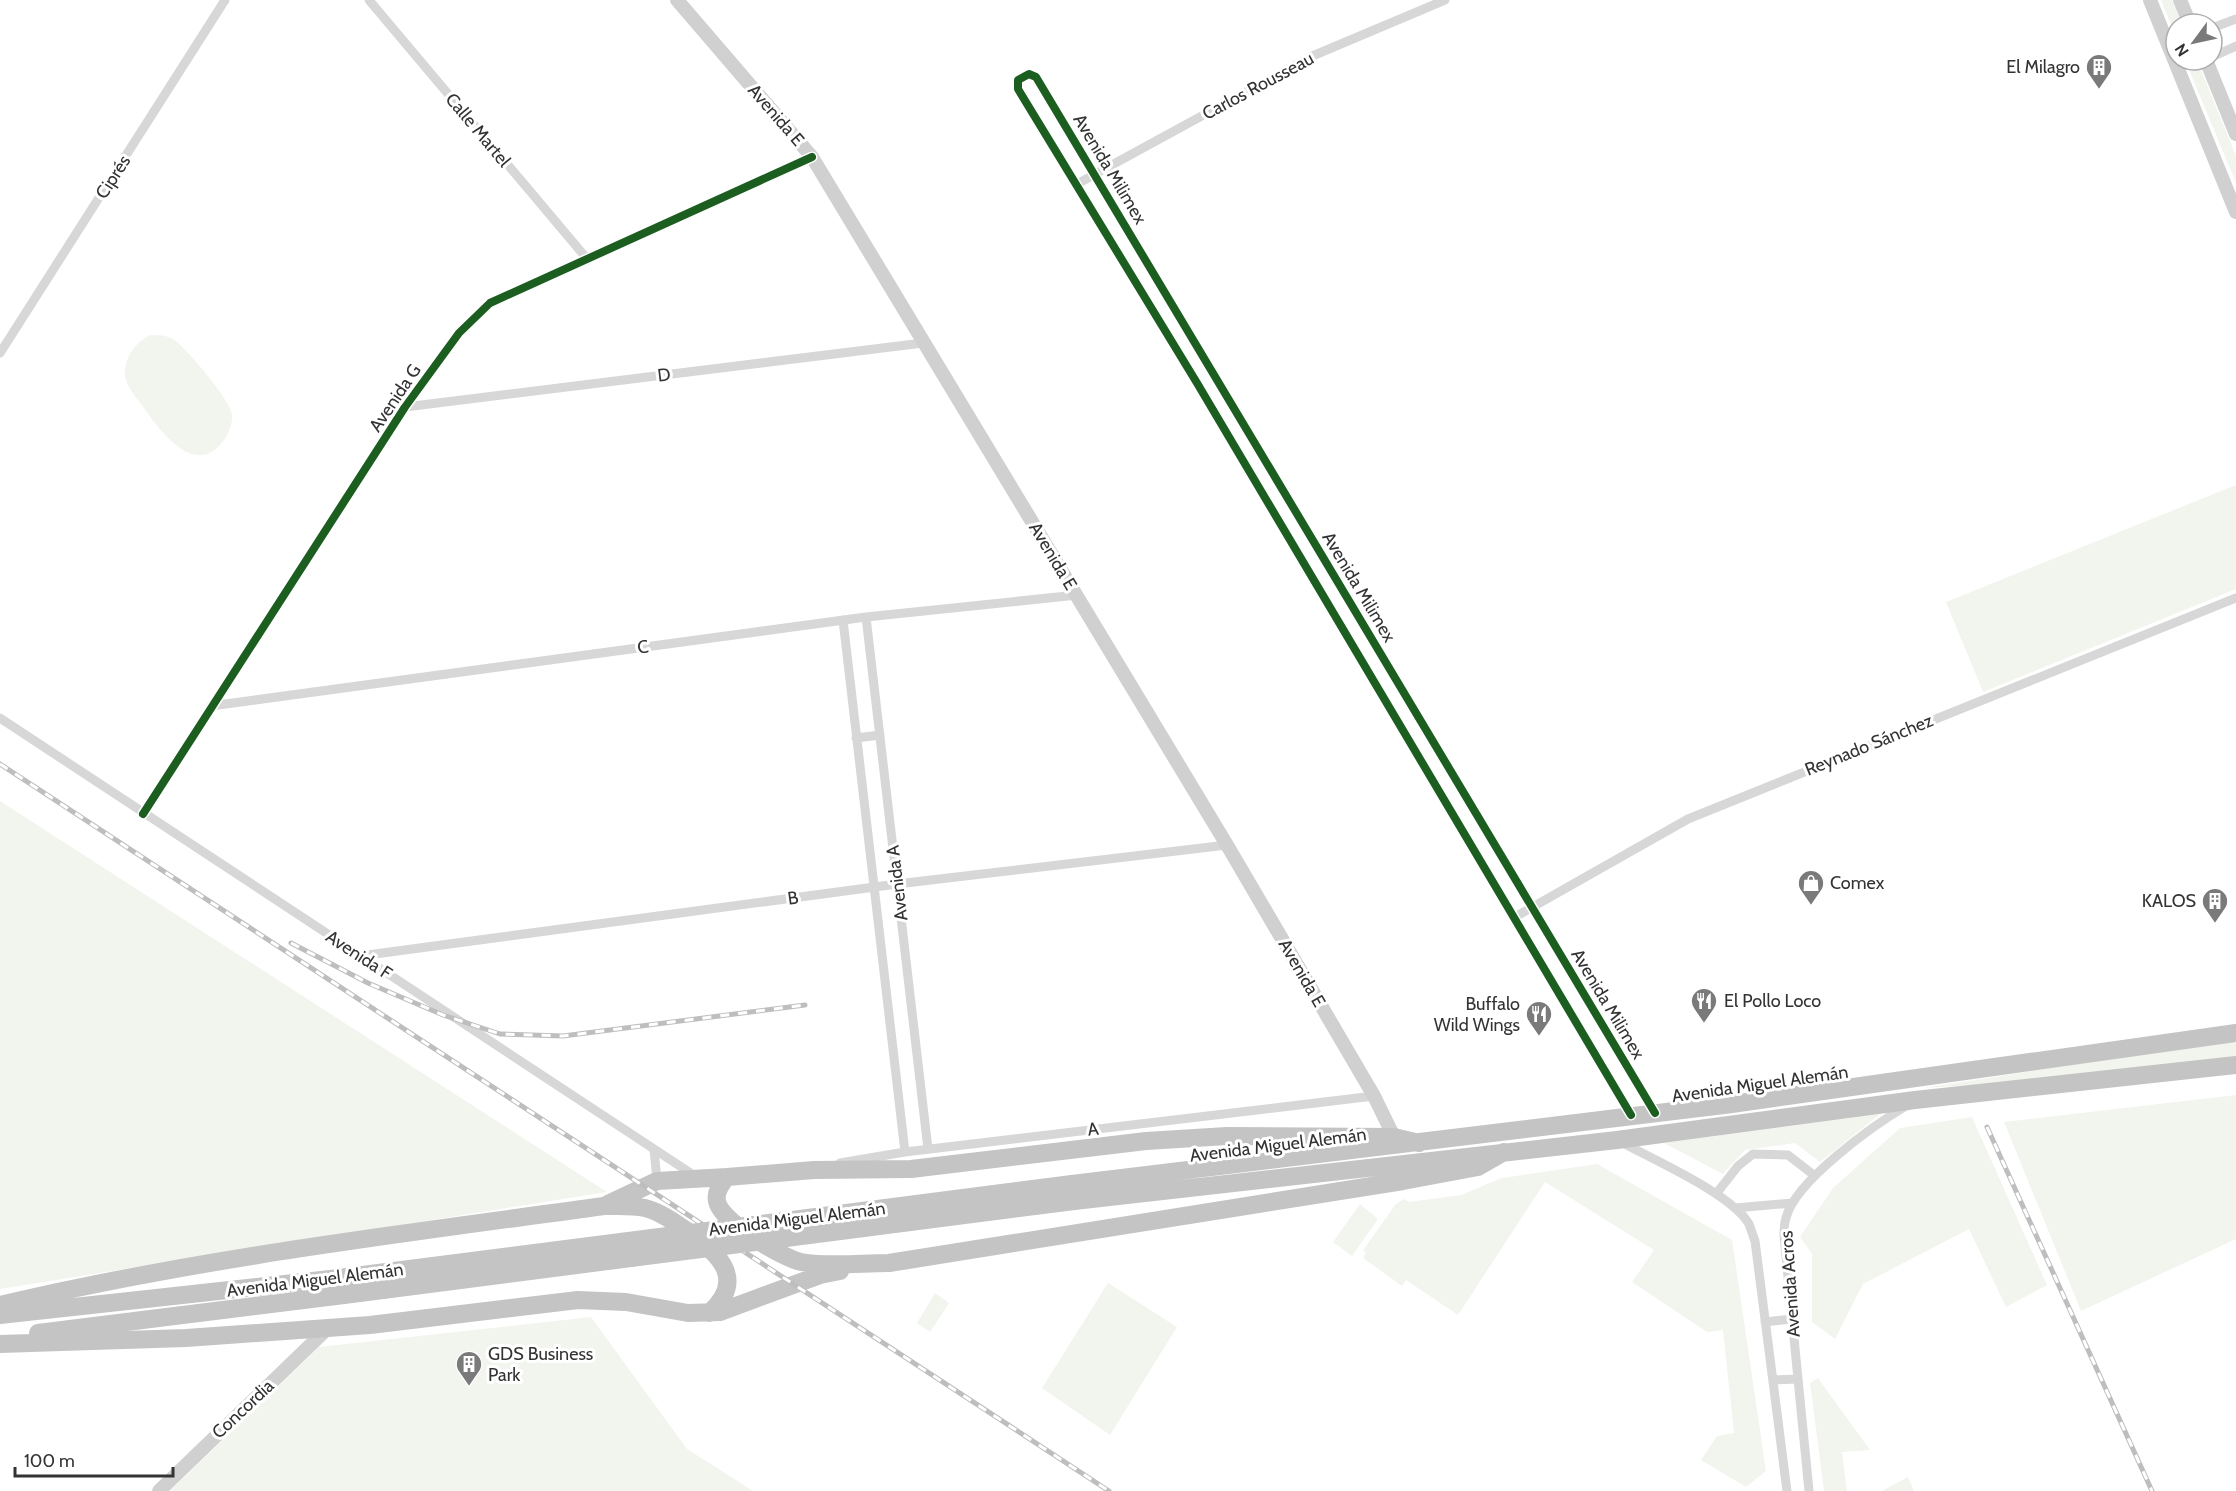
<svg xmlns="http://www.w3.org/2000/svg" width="2236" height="1491" viewBox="0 0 2236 1491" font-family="Cabin,sans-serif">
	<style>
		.grass { fill: #f2f5ed }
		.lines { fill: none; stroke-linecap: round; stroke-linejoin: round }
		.street { stroke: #d7d7d7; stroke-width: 9 }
		.secondary { stroke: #d0d0d0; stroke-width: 14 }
		.highway { stroke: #c4c4c4; stroke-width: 18 }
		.rail-casing { stroke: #bebebe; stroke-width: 5 }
		.rail { stroke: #fff; stroke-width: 3; stroke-dasharray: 9; stroke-linecap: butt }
		.highway-bridge { stroke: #c4c4c4; stroke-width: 18 }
		.cycleway-casing { stroke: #fff; stroke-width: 11 }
		.cycleway { stroke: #1b5e20; stroke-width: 8 }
		.labels { text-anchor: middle; stroke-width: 6; stroke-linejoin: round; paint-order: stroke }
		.poi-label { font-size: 18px; fill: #333; stroke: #fff; text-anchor: end }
		.street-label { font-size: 18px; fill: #333; stroke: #fff }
	</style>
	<rect width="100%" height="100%" fill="#fff"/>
	<path class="grass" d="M2161,0H2172L2182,24H2176V37Z
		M2185,60H2197L2236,156V183Z
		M150,335C158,335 166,335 173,339C186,347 230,400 232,414C233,423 229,433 224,440C196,479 162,433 146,411C138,399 124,386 125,371C126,354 137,342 150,335Z
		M2236,485V589L1983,692L1946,602Z
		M0,801L607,1192L0,1289Z
		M2236,1039V1058L2039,1081L1924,1088Z
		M2236,1095V1239L2081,1311L2004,1122Z
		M1880,1114L1820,1162L1795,1143L1745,1150L1723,1174L1664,1143Z
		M1972,1117L2047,1285L2006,1307L1969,1229L1863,1284L1835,1339L1812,1322V1254L1800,1237L1833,1188L1900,1128Z
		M1597,1164L1732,1240L1766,1471L1746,1487L1701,1460L1717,1436L1734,1433L1723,1330L1707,1332L1632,1282L1654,1250L1545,1182L1458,1315L1406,1280L1402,1286L1363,1258L1366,1253L1363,1250L1396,1204L1404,1199L1409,1202L1461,1195L1502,1178Z
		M1360,1204L1378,1219L1352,1256L1333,1242Z
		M1108,1283L1177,1327L1110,1435L1042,1388Z
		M935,1293L949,1303L930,1332L917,1323Z
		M591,1317L687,1449L753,1491H170L319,1347Z
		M1818,1378L1870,1450L1842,1452L1847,1491H1824L1810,1383Z
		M1908,1477L1914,1491H1882Z"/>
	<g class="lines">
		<path class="street" d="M369,0L588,260
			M2212,28L2236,19
			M2212,57L2236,46
			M1077,184L1310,57L1445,0
			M0,353L225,0
			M405,407L923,343
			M866,617L928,1149
			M843,620L905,1152
			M211,706L866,617L1077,595
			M0,718L695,1176
			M856,738L880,735
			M143,814L405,407L459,333L490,303L812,157
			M1515,917L1688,819L2236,598
			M360,956L897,884L1227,845
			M1631,1115L1197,383L1018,89V80L1029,74L1036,77L1655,1113
			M1621,1142C1652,1159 1732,1194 1749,1224C1751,1229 1753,1236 1755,1241L1787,1491
			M654,1149L657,1181
			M840,1163L905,1152L1374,1096
			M1716,1194L1738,1166L1753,1154L1788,1155L1815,1176
			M1735,1208L1792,1203
			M1765,1322L1792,1319
			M1773,1380L1798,1379
			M1809,1491L1784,1236C1784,1231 1784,1224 1786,1218C1795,1181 1874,1125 1906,1106"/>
		<path class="secondary" d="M677,0L812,157L1227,845L1374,1096L1394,1137
			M2150,0L2236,212
			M2180,0L2190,24
			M2206,60L2236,134
			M159,1491L328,1328"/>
		<path class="highway" d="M1419,1143L1394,1137L1227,1136L1146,1141L911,1169L814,1170L727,1177C721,1184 715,1192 717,1201C720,1221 782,1258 801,1262C829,1267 860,1263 889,1263L1403,1181L1478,1167L1504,1152
			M1072,1184L1732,1104L2236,1033
			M1074,1201L1617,1140L1915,1100L2236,1065
			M608,1204L657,1181L727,1177
			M0,1305C199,1258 401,1234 604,1206C617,1206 632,1205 645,1208C661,1212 677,1224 690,1233C721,1255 746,1281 709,1313
			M0,1315L339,1278
			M38,1333L344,1295
			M0,1344L186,1338L370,1325L578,1300L626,1302L688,1313L720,1312L820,1275L840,1271"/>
		<g class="rail-casing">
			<path id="rail" d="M0,764L1109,1491
				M291,943L368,983L443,1015L500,1034L563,1036L805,1005
				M1987,1127L2152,1491"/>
		</g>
		<use href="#rail" class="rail"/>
		<path class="highway-bridge" d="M339,1278L1072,1184
			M344,1295L1074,1201"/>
		<g class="cycleway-casing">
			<path id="cycleway" d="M143,814L405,407L459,333L490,303L812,157
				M1631,1115L1197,383L1018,89V80L1029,74L1036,77L1655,1113"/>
		</g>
		<use href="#cycleway" class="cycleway"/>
	</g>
	<defs>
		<g id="building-pin" transform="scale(1.35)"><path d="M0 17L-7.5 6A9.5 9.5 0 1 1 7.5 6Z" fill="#7a7a7a" stroke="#fff"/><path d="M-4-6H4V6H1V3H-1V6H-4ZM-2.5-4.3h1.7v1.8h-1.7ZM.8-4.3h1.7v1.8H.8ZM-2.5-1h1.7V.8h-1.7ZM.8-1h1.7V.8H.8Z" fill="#fff"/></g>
		<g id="shop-pin" transform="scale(1.35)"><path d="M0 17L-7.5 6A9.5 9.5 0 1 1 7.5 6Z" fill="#7a7a7a" stroke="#fff"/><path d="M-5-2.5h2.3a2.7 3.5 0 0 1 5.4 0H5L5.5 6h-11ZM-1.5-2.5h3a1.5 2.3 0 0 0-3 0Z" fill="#fff"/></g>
		<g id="restaurant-pin" transform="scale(1.35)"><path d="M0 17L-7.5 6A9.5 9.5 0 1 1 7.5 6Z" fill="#7a7a7a" stroke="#fff"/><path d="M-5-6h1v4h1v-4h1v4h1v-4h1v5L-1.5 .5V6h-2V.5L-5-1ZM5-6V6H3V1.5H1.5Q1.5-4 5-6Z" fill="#fff"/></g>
	</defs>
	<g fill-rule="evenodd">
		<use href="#building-pin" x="2099" y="67"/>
		<use href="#shop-pin" x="1811" y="883"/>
		<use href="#building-pin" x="2215" y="901"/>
		<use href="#restaurant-pin" x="1704" y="1001"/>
		<use href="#restaurant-pin" x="1539" y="1014"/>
		<use href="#building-pin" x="469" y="1364"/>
	</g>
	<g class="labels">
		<g class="poi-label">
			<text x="2080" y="73">El Milagro</text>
			<text x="1830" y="889" text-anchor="start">Comex</text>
			<text x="2196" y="907">KALOS</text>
			<text x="1724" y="1007" text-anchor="start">El Pollo Loco</text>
			<text x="1520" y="1010">Buffalo<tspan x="1520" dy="21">Wild Wings</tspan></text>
			<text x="488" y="1360" text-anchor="start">GDS Business<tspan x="488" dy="21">Park</tspan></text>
		</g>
		<g class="street-label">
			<text transform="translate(1258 86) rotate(-28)" y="6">Carlos Rousseau</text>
			<text transform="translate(776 115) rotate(49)" y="6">Avenida E</text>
			<text transform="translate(478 130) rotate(50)" y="6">Calle Martel</text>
			<text transform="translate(1110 169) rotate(59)" y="6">Avenida Milimex</text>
			<text transform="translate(113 177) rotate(-57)" y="6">Ciprés</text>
			<text transform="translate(664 375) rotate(-7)" y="6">D</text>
			<text transform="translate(395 398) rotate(-56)" y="6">Avenida G</text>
			<text transform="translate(1053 556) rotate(59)" y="6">Avenida E</text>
			<text transform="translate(1359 587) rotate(59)" y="6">Avenida Milimex</text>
			<text transform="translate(643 647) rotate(-8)" y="6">C</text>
			<text transform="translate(1869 745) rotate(-22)" y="6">Reynado Sánchez</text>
			<text transform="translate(897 883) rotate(-97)" y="6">Avenida A</text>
			<text transform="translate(793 898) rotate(-8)" y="6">B</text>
			<text transform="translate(359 955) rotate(33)" y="6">Avenida F</text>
			<text transform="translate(1302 973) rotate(60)" y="6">Avenida E</text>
			<text transform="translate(1608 1004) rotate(59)" y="6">Avenida Milimex</text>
			<text transform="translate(1760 1084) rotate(-8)" y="6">Avenida Miguel Alemán</text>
			<text transform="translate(1093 1129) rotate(-7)" y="6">A</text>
			<text transform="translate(1278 1145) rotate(-7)" y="6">Avenida Miguel Alemán</text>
			<text transform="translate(797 1219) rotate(-7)" y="6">Avenida Miguel Alemán</text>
			<text transform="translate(315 1280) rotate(-7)" y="6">Avenida Miguel Alemán</text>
			<text transform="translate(1790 1284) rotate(-94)" y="6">Avenida Acros</text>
			<text transform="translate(243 1409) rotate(-43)" y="6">Concordia</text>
		</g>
	</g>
	<g transform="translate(2194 42) rotate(237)"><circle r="28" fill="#ffffff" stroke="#adadad" stroke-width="1.5"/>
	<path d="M0-4.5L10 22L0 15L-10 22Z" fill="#7a7a7a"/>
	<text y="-9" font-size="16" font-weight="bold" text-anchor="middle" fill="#333333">N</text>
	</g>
	<path d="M15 1467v9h158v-9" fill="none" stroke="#333333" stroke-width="3"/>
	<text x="24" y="1467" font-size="18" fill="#333333" stroke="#ffffff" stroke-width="4.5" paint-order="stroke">100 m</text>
</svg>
